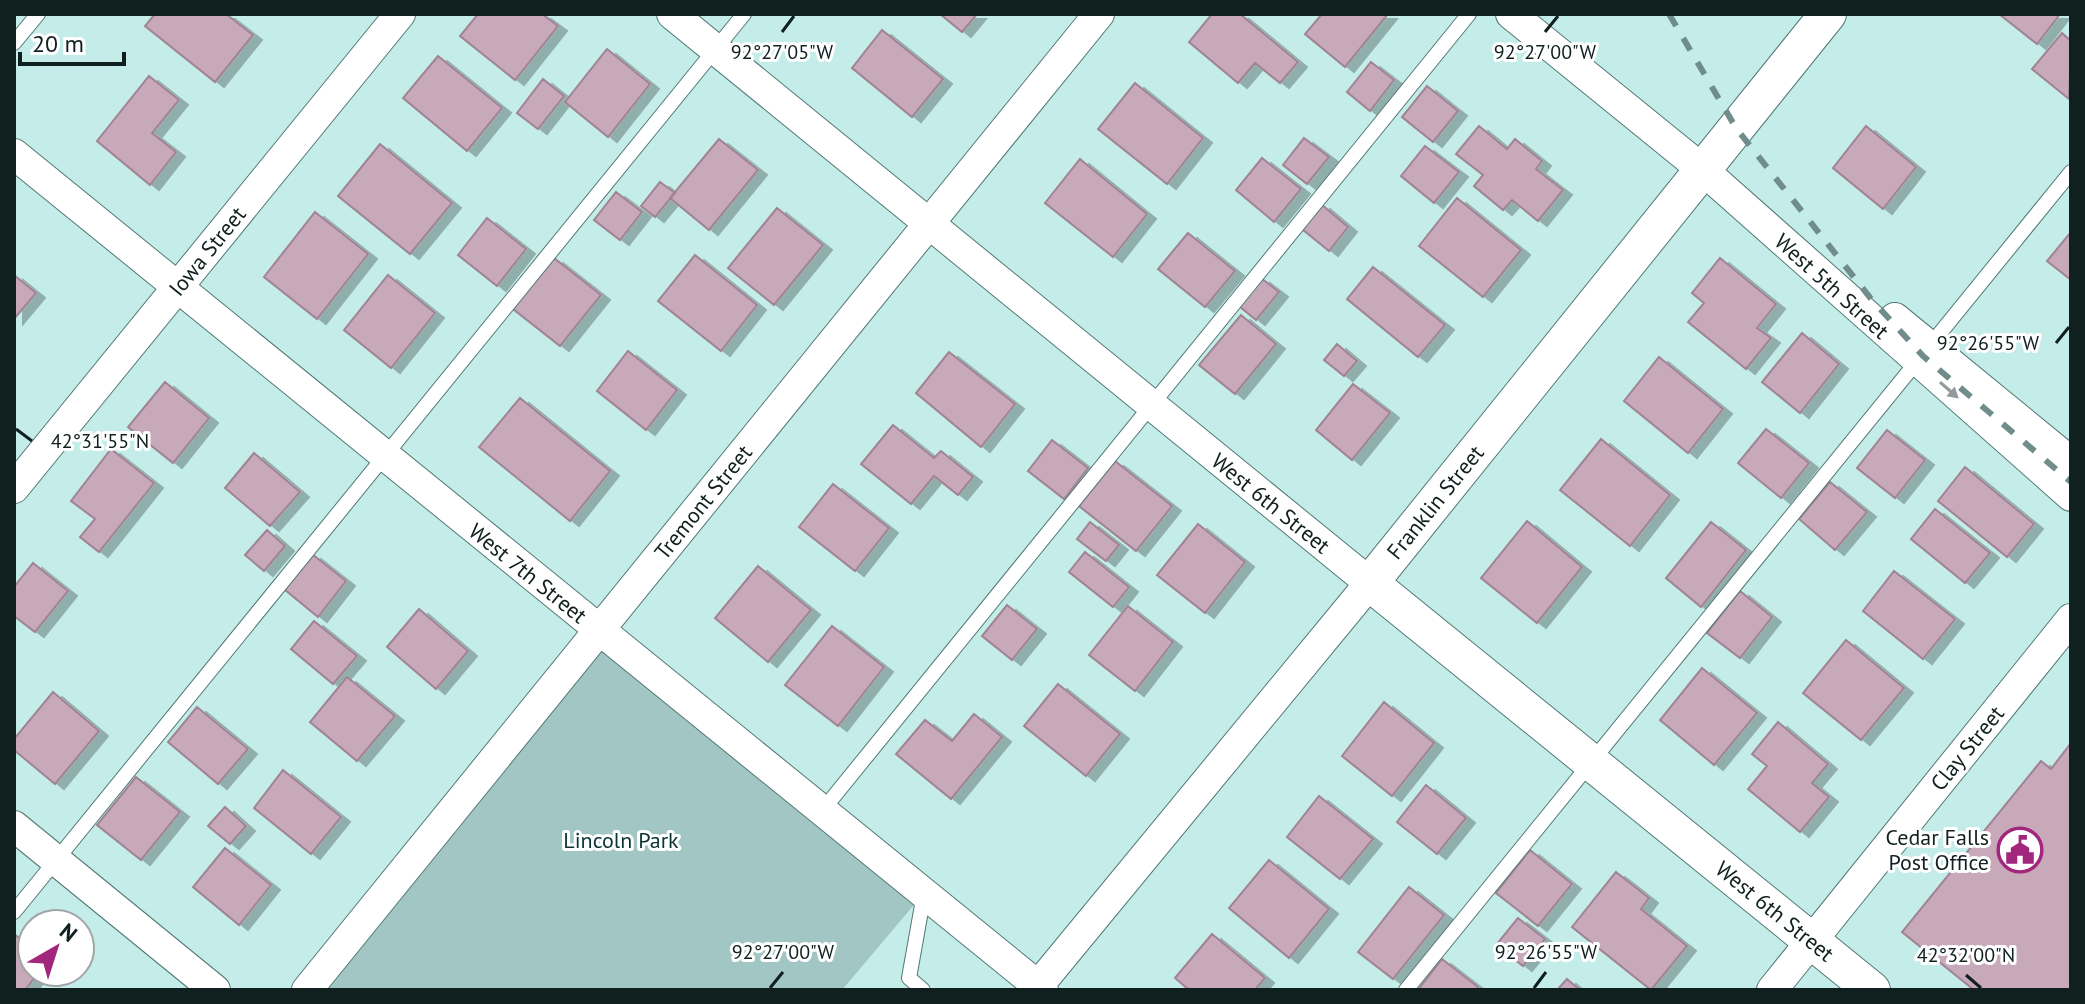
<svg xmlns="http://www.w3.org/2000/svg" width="2085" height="1004" viewBox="0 0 2085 1004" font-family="'PT Sans',sans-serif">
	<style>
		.green { fill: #a2c6c4 }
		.building { fill: #c8a9ba; stroke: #a08394; stroke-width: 2; filter: url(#shadow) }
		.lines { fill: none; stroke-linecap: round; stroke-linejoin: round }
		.service-casing { stroke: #527876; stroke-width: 16 }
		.minor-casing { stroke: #527876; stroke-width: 32 }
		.tertiary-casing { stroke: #527876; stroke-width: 38 }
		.service { stroke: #fff; stroke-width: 14 }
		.minor { stroke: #fff; stroke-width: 30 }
		.tertiary { stroke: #fff; stroke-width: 36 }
		.rail { stroke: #708d8b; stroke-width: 6; stroke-dasharray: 14 14; stroke-linecap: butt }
		.oneway { fill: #939b9a }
		.ticks { fill: none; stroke: #10201f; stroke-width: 3 }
		.labels { text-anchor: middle; stroke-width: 6; stroke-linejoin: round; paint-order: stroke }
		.street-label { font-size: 22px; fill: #10201f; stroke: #fff }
		.poi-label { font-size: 22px; fill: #10201f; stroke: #fff; text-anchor: end }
		.park-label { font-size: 22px; fill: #073432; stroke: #fff }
		.ticks-label { font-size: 20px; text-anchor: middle; fill: #10201f; stroke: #fff; stroke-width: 6; stroke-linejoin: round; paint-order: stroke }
	</style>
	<defs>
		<filter id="shadow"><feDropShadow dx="9" dy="5" stdDeviation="0" flood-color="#0004"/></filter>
	</defs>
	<rect width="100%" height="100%" fill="#c4edea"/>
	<path class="green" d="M599,630L924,893L842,990H307Z"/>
	<path class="building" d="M155,14H226L253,35L215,82L145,26Z
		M478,14H542L558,26L515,80L460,36Z
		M940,14H977L962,32Z
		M1212,14H1240L1298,62L1280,83L1255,63L1238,83L1189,42Z
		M1322,14H1388L1345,67L1305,34Z
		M1999,14H2060L2037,44Z
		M882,30L943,79L912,117L852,68Z
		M2062,33L2071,41L2069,99L2032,69Z
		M607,49L650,84L608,137L565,102Z
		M438,56L502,108L467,151L403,98Z
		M1371,62L1394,80L1370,111L1347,92Z
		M149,76L179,100L152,133L176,152L150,185L97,141Z
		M543,79L564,96L538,129L517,113Z
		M1135,83L1203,138L1167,184L1098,129Z
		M1427,86L1458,111L1433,142L1402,117Z
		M1479,126L1507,149L1515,139L1542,161L1536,169L1563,190L1538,221L1512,200L1503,210L1474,186L1483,175L1456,154Z
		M1866,126L1916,167L1883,209L1833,168Z
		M1304,138L1329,157L1307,184L1283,165Z
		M719,139L758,170L709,230L670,198Z
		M380,144L452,203L410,254L338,196Z
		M1425,146L1459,172L1434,203L1401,176Z
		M1262,158L1301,189L1274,222L1236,190Z
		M1080,159L1147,214L1113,257L1045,203Z
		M660,182L675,193L655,217L641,206Z
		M616,192L642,212L620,240L594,220Z
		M1457,198L1521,250L1483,297L1419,246Z
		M1321,204L1348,227L1329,251L1302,229Z
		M777,208L823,245L774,305L728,268Z
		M315,212L368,254L317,319L264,277Z
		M487,218L526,249L497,286L458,255Z
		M2071,232V280L2047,261Z
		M1188,233L1235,271L1205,307L1158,269Z
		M695,255L757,305L721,351L658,301Z
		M554,258L601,295L560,346L513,309Z
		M1720,258L1776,304L1757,328L1771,338L1746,369L1688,322L1704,303L1692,293Z
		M1373,267L1445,325L1418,357L1347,299Z
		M14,275L36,293L14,319Z
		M388,275L435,313L391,368L344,330Z
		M1261,278L1279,292L1256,320L1239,306Z
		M1241,315L1276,344L1235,394L1199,365Z
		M1802,333L1839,364L1800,413L1762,382Z
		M1337,344L1357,361L1344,376L1324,360Z
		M628,351L677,390L646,430L597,391Z
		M949,352L1015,404L981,447L916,393Z
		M1659,357L1723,409L1688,453L1624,401Z
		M165,382L209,418L173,463L128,427Z
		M1353,384L1390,413L1352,460L1316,430Z
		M520,398L610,471L570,521L479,447Z
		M893,425L934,458L941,451L973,477L958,495L934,476L911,504L861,464Z
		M1766,429L1809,463L1781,498L1738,463Z
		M1887,430L1925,460L1895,498L1857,468Z
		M1601,439L1670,495L1630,546L1560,490Z
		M1052,440L1088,468L1064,499L1028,471Z
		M111,449L154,483L99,552L80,537L95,519L71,501Z
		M254,453L300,492L270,526L225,488Z
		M1115,461L1172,506L1136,551L1079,506Z
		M1965,467L2034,524L2007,557L1938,501Z
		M1830,482L1867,512L1835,550L1799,519Z
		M833,484L889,528L855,571L799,527Z
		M1935,509L1990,553L1965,583L1911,539Z
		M1527,521L1582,567L1537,623L1481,578Z
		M1090,522L1119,545L1106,561L1077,539Z
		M1711,522L1746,550L1701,607L1666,578Z
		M1198,524L1245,562L1205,613L1157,575Z
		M267,530L285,546L264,571L245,555Z
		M1085,552L1129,587L1113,607L1069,572Z
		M312,554L346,581L318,617L284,589Z
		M33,563L68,591L35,632L14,616V587Z
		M758,566L811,610L768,662L715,618Z
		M1894,571L1955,619L1923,659L1863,611Z
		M1740,591L1772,617L1740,658L1707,633Z
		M1007,605L1037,629L1012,660L982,636Z
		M1128,606L1173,642L1135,691L1089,655Z
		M419,609L468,651L436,689L387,647Z
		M314,621L357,656L333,684L291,649Z
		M832,626L884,667L838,726L785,685Z
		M1846,640L1904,688L1861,740L1803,693Z
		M1702,668L1757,713L1714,765L1660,720Z
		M347,677L395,716L357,761L310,722Z
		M1058,684L1120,734L1086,776L1024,726Z
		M53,692L99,731L55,784L14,750V739Z
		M1384,702L1434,743L1392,796L1342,756Z
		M197,707L248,749L218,784L168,742Z
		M974,714L1002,737L951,799L896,754L925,720L952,741Z
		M1778,722L1828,764L1812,783L1829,797L1800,832L1748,789L1767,766L1752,754Z
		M2071,743V990H1974L1902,932L2041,761L2051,769Z
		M283,770L341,817L311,854L254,808Z
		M136,777L180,812L141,860L97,825Z
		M1426,785L1466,818L1437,854L1397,822Z
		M1319,796L1373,839L1340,879L1287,837Z
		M225,807L246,826L230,844L208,826Z
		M225,848L271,885L239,925L193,887Z
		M1530,850L1572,884L1538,926L1496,893Z
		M1269,860L1329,909L1289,958L1229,908Z
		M1616,872L1649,898L1641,909L1687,946L1651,990L1572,927Z
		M1409,887L1444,915L1393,979L1358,952Z
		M1518,918L1545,939L1523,966L1496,945Z
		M14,934L32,948V972H39L25,990H14Z
		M1212,934L1265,978L1255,990H1189L1175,978Z
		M1442,959L1478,987L1476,990H1418Z
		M1567,979L1580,990H1557Z"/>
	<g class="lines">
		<g class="service-casing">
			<path id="service" d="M14,43L38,14
				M822,811L1469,14
				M14,912L744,14
				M923,990L909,978L924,894
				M1406,990L2071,172"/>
		</g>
		<g class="minor-casing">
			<path id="minor" d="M672,14L1370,583L1038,986
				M1511,14L1703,170L2071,496
				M14,154L1043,990
				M1895,318L2071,462
				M14,488L400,14
				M14,826L215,990
				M307,990L1099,14
				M1772,990L2071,619"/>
		</g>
		<g class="tertiary-casing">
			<path id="tertiary" d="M1828,14L1370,583L1872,990"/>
		</g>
		<use href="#service" class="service"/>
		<use href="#minor" class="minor"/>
		<use href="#tertiary" class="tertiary"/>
		<path class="rail" d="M1669,14L1736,128L1872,300L1923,356L2071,482"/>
	</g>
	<defs><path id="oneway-solid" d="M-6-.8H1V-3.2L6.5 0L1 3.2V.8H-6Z" transform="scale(2)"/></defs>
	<use class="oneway" href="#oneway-solid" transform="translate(1949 390) rotate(41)"/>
	<path class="ticks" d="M782,32L794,16M1545,32L1558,16M2056,343L2069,327M16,429L32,441M1966,975L1981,988M770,988L783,972M1534,988L1546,972"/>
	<defs>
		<g id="civic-ring" transform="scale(2.3)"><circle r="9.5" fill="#fff" stroke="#a2267c" stroke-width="1.5"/><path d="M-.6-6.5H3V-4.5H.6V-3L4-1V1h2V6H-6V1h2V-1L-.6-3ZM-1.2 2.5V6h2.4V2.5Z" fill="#a2267c"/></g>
	</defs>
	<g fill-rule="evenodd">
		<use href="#civic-ring" x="2020" y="850"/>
	</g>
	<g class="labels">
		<g class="street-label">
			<text transform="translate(207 251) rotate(-51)" y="8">Iowa Street</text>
			<text transform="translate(1832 286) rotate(42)" y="8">West 5th Street</text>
			<text transform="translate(703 502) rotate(-51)" y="8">Tremont Street</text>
			<text transform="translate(1435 502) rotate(-51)" y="8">Franklin Street</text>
			<text transform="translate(1271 503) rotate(39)" y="8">West 6th Street</text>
			<text transform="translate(528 573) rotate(39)" y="8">West 7th Street</text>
			<text transform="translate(1967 748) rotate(-51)" y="8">Clay Street</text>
			<text transform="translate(1775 911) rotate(39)" y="8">West 6th Street</text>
		</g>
		<g class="poi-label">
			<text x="1989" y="845">Cedar Falls<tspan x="1989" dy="25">Post Office</tspan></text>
		</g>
		<g class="park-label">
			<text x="621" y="848">Lincoln Park</text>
		</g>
	</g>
	<g class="ticks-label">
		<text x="782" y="59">92°27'05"W</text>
		<text x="1545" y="59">92°27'00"W</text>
		<text x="1988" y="350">92°26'55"W</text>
		<text x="100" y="448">42°31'55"N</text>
		<text x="783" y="959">92°27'00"W</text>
		<text x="1546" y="959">92°26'55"W</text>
		<text x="1966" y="962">42°32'00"N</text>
	</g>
	<rect width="2085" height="1004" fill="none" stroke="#10201f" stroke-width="32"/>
	<g transform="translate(56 948) rotate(39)"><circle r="38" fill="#ffffff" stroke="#9fa6a5" stroke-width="2"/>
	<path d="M0-6L14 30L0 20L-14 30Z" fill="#a2267c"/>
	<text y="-12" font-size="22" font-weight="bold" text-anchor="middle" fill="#10201f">N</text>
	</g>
	<path d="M20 52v12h104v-12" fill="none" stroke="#10201f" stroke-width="4"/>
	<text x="32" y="52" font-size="24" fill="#10201f" stroke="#ffffff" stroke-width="6" paint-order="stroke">20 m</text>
</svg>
